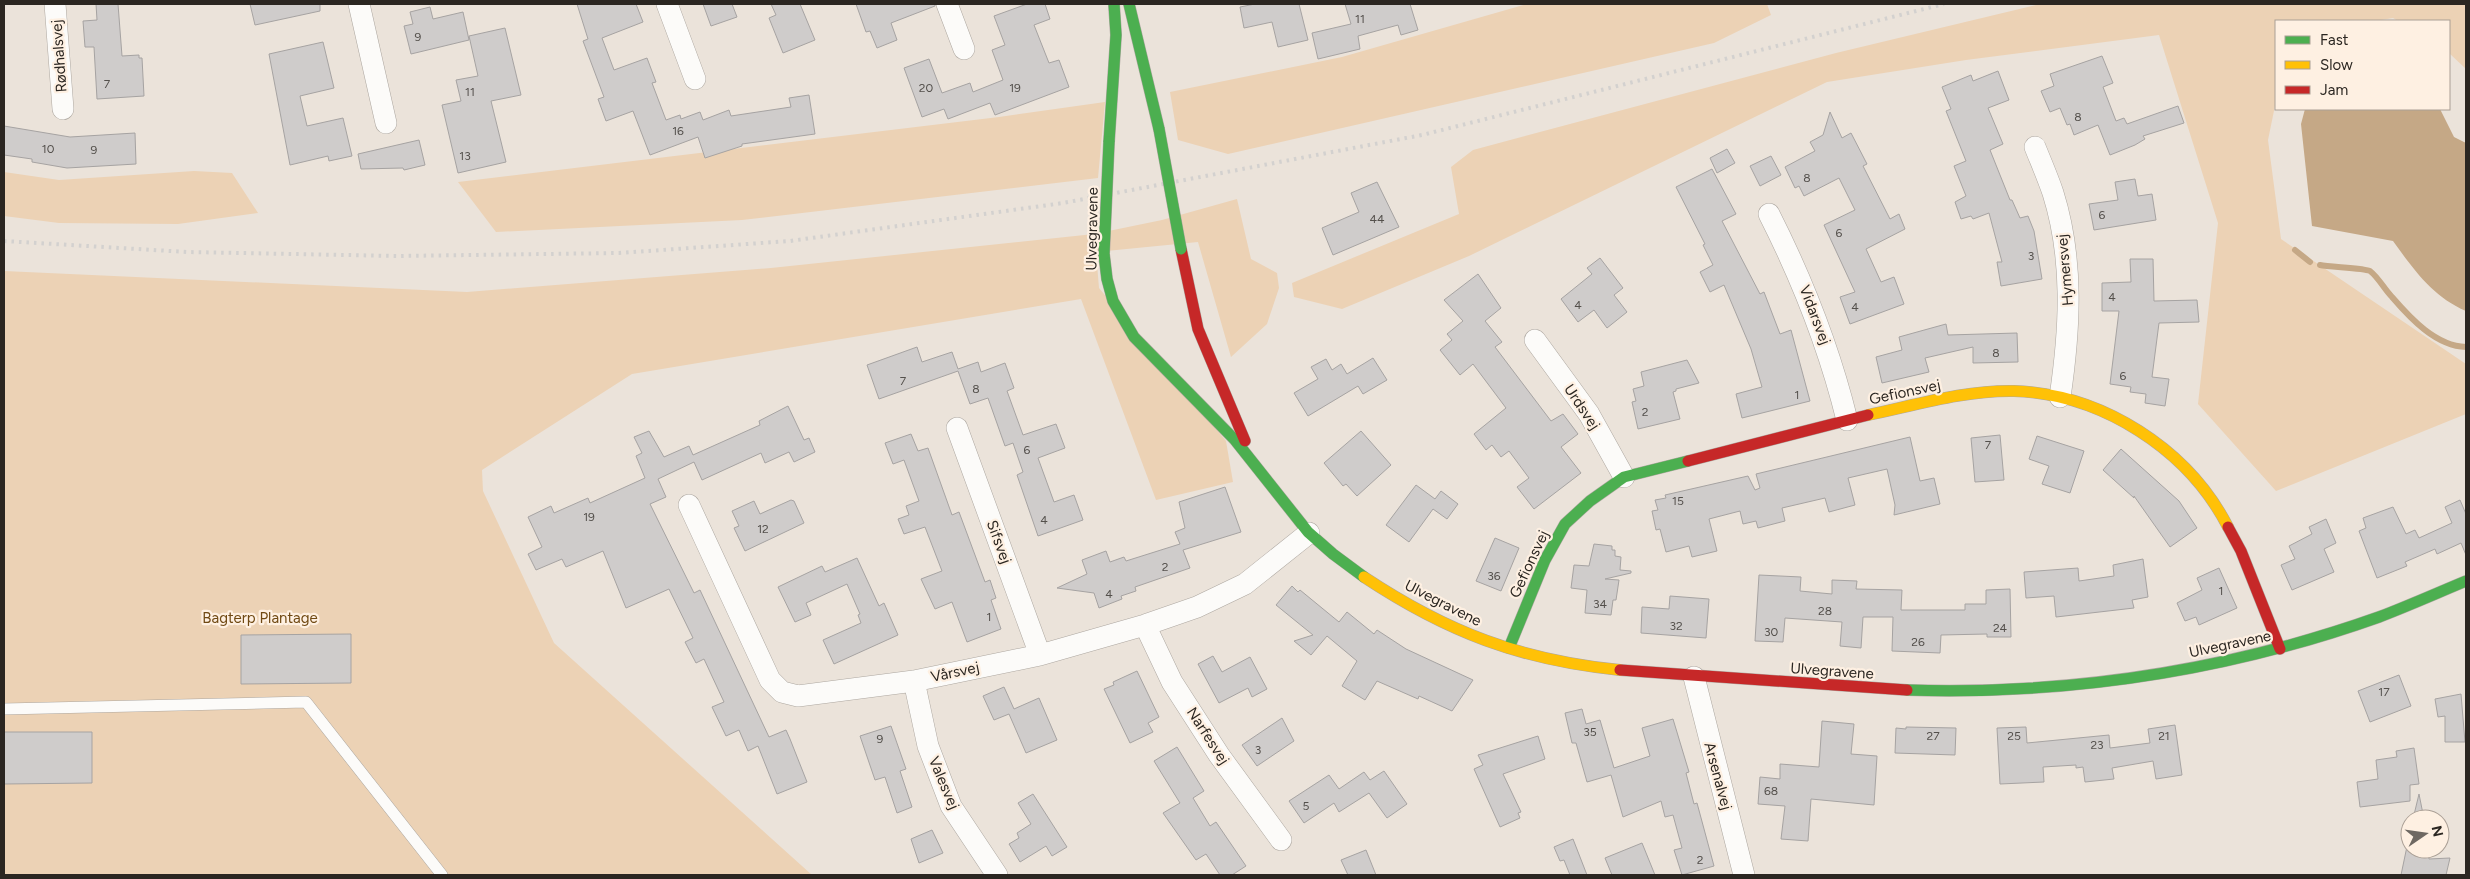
<svg xmlns="http://www.w3.org/2000/svg" width="2470" height="879" viewBox="0 0 2470 879" font-family="Figtree,sans-serif">
	<style>
		.green { fill: #ecd2b5 }
		.water { fill: #c5a886 }
		.lines { fill: none; stroke-linecap: round; stroke-linejoin: round }
		.stream { stroke: #c5a886; stroke-width: 6 }
		.building { fill: #cfcccb; stroke: #a6a3a2 }
		.lane-casing { stroke: #ada7a0; stroke-width: 12 }
		.street-casing { stroke: #ada7a0; stroke-width: 22 }
		.fast-casing { stroke: #ada7a0; stroke-width: 12 }
		.slow-casing { stroke: #ada7a0; stroke-width: 12 }
		.jam-casing { stroke: #ada7a0; stroke-width: 12 }
		.lane { stroke: #fcfbf9; stroke-width: 11 }
		.street { stroke: #fcfbf9; stroke-width: 21 }
		.fast { stroke: #4caf50; stroke-width: 11 }
		.slow { stroke: #ffc107; stroke-width: 11 }
		.jam { stroke: #c62828; stroke-width: 11 }
		.rail { stroke: #d3d1cf; stroke-width: 4; stroke-dasharray: 2.5 5; stroke-linecap: butt }
		.fast-bridge-casing { stroke: #ada7a0; stroke-width: 12; stroke-linecap: butt }
		.fast-bridge { stroke: #4caf50; stroke-width: 11 }
		.labels { text-anchor: middle; stroke-width: 4.5; stroke-linejoin: round; paint-order: stroke }
		.number-label { font-size: 12px; fill: #54504c }
		.street-label { font-size: 15px; fill: #2b2621; stroke: #fef0e2 }
		.park-label { font-size: 15px; fill: #704913; stroke: #fef0e2 }
	</style>
	<rect width="100%" height="100%" fill="#ebe3da"/>
	<path class="green" d="M1527,4H1767L1771,15L1714,43L1228,154L1178,140L1170,92L1342,57Z
		M2040,4H2466V69L2449,53V21H2398L2393,18L2375,21H2276V101L2268,140L2281,239L2466,364V414L2276,491L2198,404L2218,223L2159,35L1966,60L1827,82L1469,256L1342,309L1294,297L1292,283L1459,214L1451,167L1473,150L1836,53Z
		M1105,102L1098,178L742,220L496,232L458,182L999,117Z
		M194,171L232,173L258,213L178,224L59,223L4,216V172L59,180Z
		M1237,199L1251,259L1277,273L1279,288L1267,324L1231,357L1198,242L1096,252L1099,288L1226,441L1233,482L1156,500L1081,299L632,374L482,470L483,491L554,643L812,875H4V271L467,292L771,268L1094,234L1162,220Z"/>
	<path class="water" d="M2305,109H2440L2454,137L2466,143V311C2433,297 2414,270 2393,241L2312,226L2301,124Z"/>
	<g class="lines">
		<path class="stream" d="M2295,250L2310,262
			M2320,265C2329,267 2365,268 2370,271C2379,278 2384,289 2392,297C2411,319 2436,346 2466,347"/>
	</g>
	<path class="building" d="M96,4H118L122,56L139,55V58H142L144,96L97,99L94,47H85L83,21L97,20Z
		M250,4H320V11L255,25Z
		M577,4H636L643,22L602,38L614,70L647,58L656,82L652,83L666,120L680,115L681,119L700,112L703,120L729,110L731,116L791,107L789,98L809,95L815,134L742,144V146L705,158L698,137L650,155L633,111L606,121L598,99L604,97L583,41L588,39Z
		M703,4H732L737,17L711,26Z
		M771,4H800L815,40L783,53L769,18L776,15Z
		M856,4H935V6L891,23L897,40L877,48L870,31L866,32Z
		M1027,4H1045L1050,19L1034,25L1049,63L1059,60L1069,87L995,115L990,103L948,119L944,109L922,117L904,68L929,59L942,93L970,83L973,92L1003,80L992,50L1005,45L994,16Z
		M1255,4H1299L1308,40L1278,47L1272,22L1244,28L1240,7Z
		M1345,4H1410L1418,30L1401,35L1398,25L1358,36L1360,49L1318,59L1312,33L1351,24Z
		M430,7L433,19L463,12L469,40L411,54L404,26L413,24L410,12Z
		M505,28L521,95L491,101L506,162L458,173L442,105L461,101L456,80L478,76L469,36Z
		M323,42L334,88L300,96L307,126L343,118L352,156L329,161L328,156L290,165L269,54Z
		M2102,56L2113,83L2103,87L2116,121L2124,118L2127,124L2178,106L2184,123L2143,136L2145,139L2135,145L2110,155L2098,125L2074,135L2070,124L2067,125L2060,108L2050,112L2041,91L2054,86L2050,74Z
		M1998,71L2009,100L1988,108L2003,144L1990,150L2010,200H2012L2020,218L2028,216L2034,231L2042,279L2001,286L1997,262H2002L1989,213L1973,219L1971,216L1961,219L1955,202L1966,196L1954,166L1966,161L1946,111L1951,109L1942,87L1971,75L1973,81Z
		M1830,112L1842,138L1851,133L1867,164L1863,166L1890,219L1899,214L1905,229L1866,249L1881,282L1894,277L1904,304L1850,324L1840,297L1855,292L1824,225L1855,210L1839,178L1804,196L1799,186L1795,188L1785,167L1815,151L1810,142L1823,135Z
		M4,126L70,137L135,133L136,164L67,168L32,162V159L4,155Z
		M419,140L425,165L404,170L403,168L361,169L358,154Z
		M1727,149L1735,163L1717,173L1710,158Z
		M1771,156L1781,175L1760,186L1750,166Z
		M1712,169L1736,214L1722,221L1760,294L1764,292L1780,334L1791,330L1810,401L1742,418L1736,394L1762,387L1751,349L1724,285L1710,292L1700,272L1713,265L1703,245L1705,244L1676,187Z
		M2135,179L2138,196L2152,194L2156,220L2094,230L2089,204L2118,200L2115,182Z
		M1377,182L1399,227L1333,255L1322,228L1359,212L1351,193Z
		M1600,258L1623,288L1614,295L1627,312L1607,328L1594,310L1578,322L1561,299L1592,274L1587,268Z
		M2130,259H2153L2154,301L2197,300L2199,322L2159,323L2152,377L2169,379L2165,406L2145,403L2146,394L2130,392L2131,387L2110,384L2119,311H2102V283L2131,282Z
		M1478,274L1501,308L1485,321L1502,342L1495,347L1551,421L1563,414L1578,434L1561,447L1581,473L1534,509L1517,487L1529,478L1509,451L1501,457L1492,445L1486,450L1474,434L1506,408L1473,364L1460,375L1440,350L1452,340L1447,334L1463,321L1444,300Z
		M1946,324L1948,335L2017,333L2018,362L1973,363V347L1925,358L1929,372L1882,383L1876,357L1902,350L1899,337Z
		M917,347L922,362L952,352L958,369L978,362L981,372L1005,363L1014,388L1007,391L1023,435L1056,424L1065,448L1038,458L1054,502L1074,495L1083,520L1038,536L1017,475L1023,472L1013,443L1005,446L988,398L970,404L958,371L879,399L867,365Z
		M1373,358L1387,380L1363,394L1358,386L1308,416L1294,393L1318,379L1311,367L1326,359L1332,370L1341,364L1347,374Z
		M1687,360L1699,383L1676,389V391L1673,392L1680,419L1638,429L1632,402L1636,401L1633,389L1644,386L1641,372Z
		M788,406L804,440L809,438L815,452L794,462L789,452L765,463L761,453L702,480L694,462L658,479L666,497L650,504L694,593L700,590L769,737L786,730L790,739L807,782L777,794L758,746L748,751L739,730L726,736L712,707L724,702L704,659L696,663L685,642L693,638L669,589L626,608L603,551L566,567L562,559L536,570L528,554L542,547L528,517L551,506L554,513L588,498L590,503L645,478L636,456L642,453L634,437L649,431L664,457L689,446L693,455L760,425L759,421Z
		M1361,431L1391,465L1357,496L1346,484L1343,486L1324,463Z
		M911,434L918,451L928,448L952,515L959,512L985,582L990,580L996,598L991,600L1001,629L967,642L952,602L935,609L921,579L942,571L925,527L904,534L898,519L909,515L906,506L919,501L904,460L893,464L885,443Z
		M2000,435L2004,480L1975,482L1971,438Z
		M2037,436L2084,451L2070,493L2042,484L2049,466L2029,459Z
		M1910,437L1920,481L1934,478L1940,504L1894,515L1895,505L1887,469L1848,478L1855,505L1829,512L1825,498L1782,508L1785,521L1758,528L1756,521L1743,524L1740,511L1709,519L1717,551L1692,557L1689,546L1666,552L1660,529L1656,530L1652,511L1658,510L1655,500L1666,498L1665,495L1748,476L1755,490L1760,488L1756,474Z
		M2121,449L2179,501L2197,528L2170,547L2134,496V498L2103,470Z
		M1416,485L1435,499L1441,491L1458,504L1447,519L1433,509L1409,542L1386,525Z
		M1225,487L1241,532L1183,550L1190,568L1135,587L1136,591L1121,596L1122,599L1099,608L1094,593L1057,588L1087,574L1082,560L1106,551L1110,562L1124,557L1126,561L1180,544L1175,532L1185,528L1179,502Z
		M791,500L794,501L804,523L745,551L734,528L739,526L732,511L754,501L760,514Z
		M2460,500L2466,514V555L2461,543L2437,554L2435,549L2405,562L2407,566L2377,578L2359,531L2366,528L2363,518L2393,507L2406,534L2415,530L2419,538L2452,523L2445,507Z
		M2326,519L2336,543L2324,549L2334,572L2292,590L2281,565L2295,559L2289,546L2312,534L2309,527Z
		M1495,538L1519,548L1501,591L1476,581Z
		M1594,544L1612,546V550H1615V556L1621,557L1620,570L1631,571V573L1605,579L1619,580L1616,600H1613L1611,615L1585,613L1587,590L1571,588L1574,565L1589,566Z
		M857,558L879,606L884,603L898,635L834,664L823,640L861,623L858,615L860,614L847,584L806,603L811,615L795,622L778,587L822,566L825,572Z
		M2143,559L2148,597L2132,600L2134,608L2056,617L2054,596L2026,598L2024,572L2078,568L2079,581L2114,576L2113,565Z
		M2219,568L2237,608L2199,625L2196,617L2185,621L2177,603L2202,590L2197,578Z
		M1759,575L1801,577L1800,591L1832,594V580L1857,581L1856,589L1902,590L1901,610H1965V604H1986V590L2010,589L2011,637H1987V634L1941,635L1940,653L1892,651L1893,617H1863L1861,648L1840,646L1842,622L1785,618L1783,642L1755,641Z
		M1292,586L1298,592L1300,590L1339,622L1347,612L1374,634L1377,630L1406,649L1473,680L1452,711L1419,696L1418,699L1377,681L1365,700L1342,686L1357,661L1327,636L1311,655L1294,641L1313,635L1276,605Z
		M1670,596L1709,599L1706,638L1641,633L1642,607L1669,609Z
		M351,634V683L241,684V635Z
		M1213,656L1222,672L1250,657L1267,689L1252,697L1248,688L1219,703L1198,664Z
		M1137,671L1159,717L1148,723L1153,732L1130,743L1104,689L1114,685L1113,682Z
		M2399,675L2411,706L2370,722L2358,691Z
		M1004,687L1014,709L1039,698L1057,740L1026,753L1009,714L994,720L983,696Z
		M2461,694L2465,742H2445V716L2438,717L2435,699Z
		M1582,709L1586,724L1600,720L1614,768L1650,756L1642,728L1673,719L1689,772L1686,773L1694,804L1697,803L1714,866L1682,875L1674,850L1682,848L1673,815L1665,817L1661,801L1623,817L1611,775L1587,782L1576,743H1572L1565,713Z
		M1282,718L1294,741L1257,766L1242,745Z
		M1822,721L1854,724L1851,754L1877,756L1874,805L1811,799L1808,841L1781,839L1785,806L1758,804L1760,777L1780,779V764L1819,767Z
		M2175,725L2182,775L2156,779L2153,761L2112,768L2114,779L2085,782L2083,767L2076,768V765L2043,767L2044,782L2000,784L1997,728L2026,727L2027,743L2109,735L2110,748L2150,743L2148,729Z
		M891,726L906,769L900,771L912,807L897,813L885,777L875,780L860,736Z
		M1906,727L1956,728L1955,755L1895,753L1896,728L1906,729Z
		M4,732H92V783L4,784Z
		M1538,736L1545,759L1503,774L1521,812L1518,813L1520,818L1500,827L1474,769L1483,765L1478,755Z
		M1177,747L1204,791L1193,798L1210,826L1216,822L1246,866L1232,875H1220L1206,854L1196,860L1163,813L1180,803L1154,761Z
		M2414,748L2419,784L2410,785V801L2360,807L2357,782L2378,779L2376,760L2397,757L2396,751Z
		M1384,771L1407,804L1387,818L1369,793L1339,812L1334,803L1304,823L1289,801L1329,775L1339,789L1364,772L1370,780Z
		M1033,794L1067,847L1052,856L1046,846L1020,862L1009,844L1019,838L1017,833L1031,824L1018,803Z
		M2419,794L2424,819H2413Z
		M932,830L943,853L919,863L911,839Z
		M2410,832V849H2428L2429,859L2450,858L2446,875H2401Z
		M1573,839L1587,875H1570L1564,860L1560,861L1554,847Z
		M1642,843L1655,875H1612L1605,858Z
		M1366,850L1376,875H1348L1341,860Z"/>
	<g class="lines">
		<g class="lane-casing">
			<path id="lane" d="M4,709L306,702L442,875"/>
		</g>
		<g class="street-casing">
			<path id="street" d="M55,4L63,109
				M359,4L386,123
				M667,4L695,79
				M947,4L964,49
				M2035,147C2041,162 2048,178 2053,193C2074,260 2070,329 2060,397
				M1769,214C1803,281 1829,347 1847,420
				M1535,340L1589,414L1624,477
				M957,428L1040,655
				M689,505L770,680L782,692L798,696L914,681L1040,655L1145,625L1197,607L1245,584L1309,533
				M1145,625L1172,682L1219,755L1281,840
				M1694,677L1744,875
				M914,681L928,746L951,806L997,875"/>
		</g>
		<g class="fast-casing">
			<path id="fast" d="M1129,4L1159,129
				M1109,142L1116,35L1114,4
				M1104,254L1107,279L1113,301L1134,337L1235,440L1308,532L1333,554L1364,577
				M1509,648L1545,560L1565,524L1590,501L1624,477L1688,461
				M1907,690C2067,695 2227,671 2379,617C2408,606 2437,593 2466,581"/>
		</g>
		<g class="slow-casing">
			<path id="slow" d="M1868,415C1916,405 1965,390 2014,391C2102,394 2188,449 2228,527
				M1364,577C1447,632 1520,660 1620,670"/>
		</g>
		<g class="jam-casing">
			<path id="jam" d="M1181,249L1198,329L1245,441
				M1688,461L1868,415
				M2228,527L2241,551L2280,649
				M1620,670L1907,690"/>
		</g>
		<use href="#lane" class="lane"/>
		<use href="#street" class="street"/>
		<use href="#fast" class="fast"/>
		<use href="#slow" class="slow"/>
		<use href="#jam" class="jam"/>
		<path class="rail" d="M4,241L187,252L398,256L619,253L790,241L1063,203L1422,135L1944,4"/>
		<g class="fast-bridge-casing">
			<path id="fast-bridge" d="M1159,129L1181,249
				M1104,254L1109,142"/>
		</g>
		<use href="#fast-bridge" class="fast-bridge"/>
	</g>
	<g class="labels">
		<g class="number-label">
			<text x="1360" y="23">11</text>
			<text x="418" y="41">9</text>
			<text x="107" y="88">7</text>
			<text x="926" y="92">20</text>
			<text x="1015" y="92">19</text>
			<text x="470" y="96">11</text>
			<text x="2078" y="121">8</text>
			<text x="678" y="135">16</text>
			<text x="48" y="153">10</text>
			<text x="94" y="154">9</text>
			<text x="465" y="160">13</text>
			<text x="1807" y="182">8</text>
			<text x="2102" y="219">6</text>
			<text x="1377" y="223">44</text>
			<text x="1839" y="237">6</text>
			<text x="2031" y="260">3</text>
			<text x="2112" y="301">4</text>
			<text x="1578" y="309">4</text>
			<text x="1855" y="311">4</text>
			<text x="1996" y="357">8</text>
			<text x="2123" y="380">6</text>
			<text x="903" y="385">7</text>
			<text x="976" y="393">8</text>
			<text x="1797" y="399">1</text>
			<text x="1645" y="416">2</text>
			<text x="1988" y="449">7</text>
			<text x="1027" y="454">6</text>
			<text x="1678" y="505">15</text>
			<text x="589" y="521">19</text>
			<text x="1044" y="524">4</text>
			<text x="763" y="533">12</text>
			<text x="1165" y="571">2</text>
			<text x="1494" y="580">36</text>
			<text x="2221" y="595">1</text>
			<text x="1109" y="598">4</text>
			<text x="1600" y="608">34</text>
			<text x="1825" y="615">28</text>
			<text x="989" y="621">1</text>
			<text x="1676" y="630">32</text>
			<text x="2000" y="632">24</text>
			<text x="1771" y="636">30</text>
			<text x="1918" y="646">26</text>
			<text x="2384" y="696">17</text>
			<text x="1590" y="736">35</text>
			<text x="1933" y="740">27</text>
			<text x="2014" y="740">25</text>
			<text x="2164" y="740">21</text>
			<text x="880" y="743">9</text>
			<text x="2097" y="749">23</text>
			<text x="1258" y="754">3</text>
			<text x="1771" y="795">68</text>
			<text x="1306" y="810">5</text>
			<text x="1700" y="864">2</text>
		</g>
		<g class="street-label">
			<text transform="translate(59 56) rotate(-94)" y="5">Rødhalsvej</text>
			<text transform="translate(1092 229) rotate(-89)" y="5">Ulvegravene</text>
			<text transform="translate(2065 270) rotate(-95)" y="5">Hymersvej</text>
			<text transform="translate(1815 315) rotate(69)" y="5">Vidarsvej</text>
			<text transform="translate(1905 392) rotate(-12)" y="5">Gefionsvej</text>
			<text transform="translate(1582 407) rotate(56)" y="5">Urdsvej</text>
			<text transform="translate(999 542) rotate(70)" y="5">Sifsvej</text>
			<text transform="translate(1529 564) rotate(-65)" y="5">Gefionsvej</text>
			<text transform="translate(1443 603) rotate(27)" y="5">Ulvegravene</text>
			<text transform="translate(2230 644) rotate(-12)" y="5">Ulvegravene</text>
			<text transform="translate(1832 671) rotate(4)" y="5">Ulvegravene</text>
			<text transform="translate(955 672) rotate(-12)" y="5">Vårsvej</text>
			<text transform="translate(1208 736) rotate(57)" y="5">Narfesvej</text>
			<text transform="translate(1718 776) rotate(75)" y="5">Arsenalvej</text>
			<text transform="translate(944 783) rotate(67)" y="5">Valesvej</text>
		</g>
		<g class="park-label">
			<text x="260" y="623">Bagterp Plantage</text>
		</g>
	</g>
	<rect width="2470" height="879" fill="none" stroke="#2b2621" stroke-width="10"/>
	<rect x="2275" y="20" width="175" height="90" fill="#fef0e2" stroke="#aa9f95"/>
	<rect x="2285" y="36" width="25" height="8" fill="#4caf50" stroke="#aa9f95"/>
	<text x="2320" y="45" font-size="15" fill="#2b2621">Fast</text>
	<rect x="2285" y="61" width="25" height="8" fill="#ffc107" stroke="#aa9f95"/>
	<text x="2320" y="70" font-size="15" fill="#2b2621">Slow</text>
	<rect x="2285" y="86" width="25" height="8" fill="#c62828" stroke="#aa9f95"/>
	<text x="2320" y="95" font-size="15" fill="#2b2621">Jam</text>
	<g transform="translate(2425 834) rotate(77)"><circle r="24" fill="#fef0e2" stroke="#aa9f95"/>
	<path d="M0-4L9 19L0 12L-9 19Z" fill="#6e6862"/>
	<text y="-8" font-size="14" font-weight="bold" text-anchor="middle" fill="#2b2621">N</text>
	</g>
</svg>
